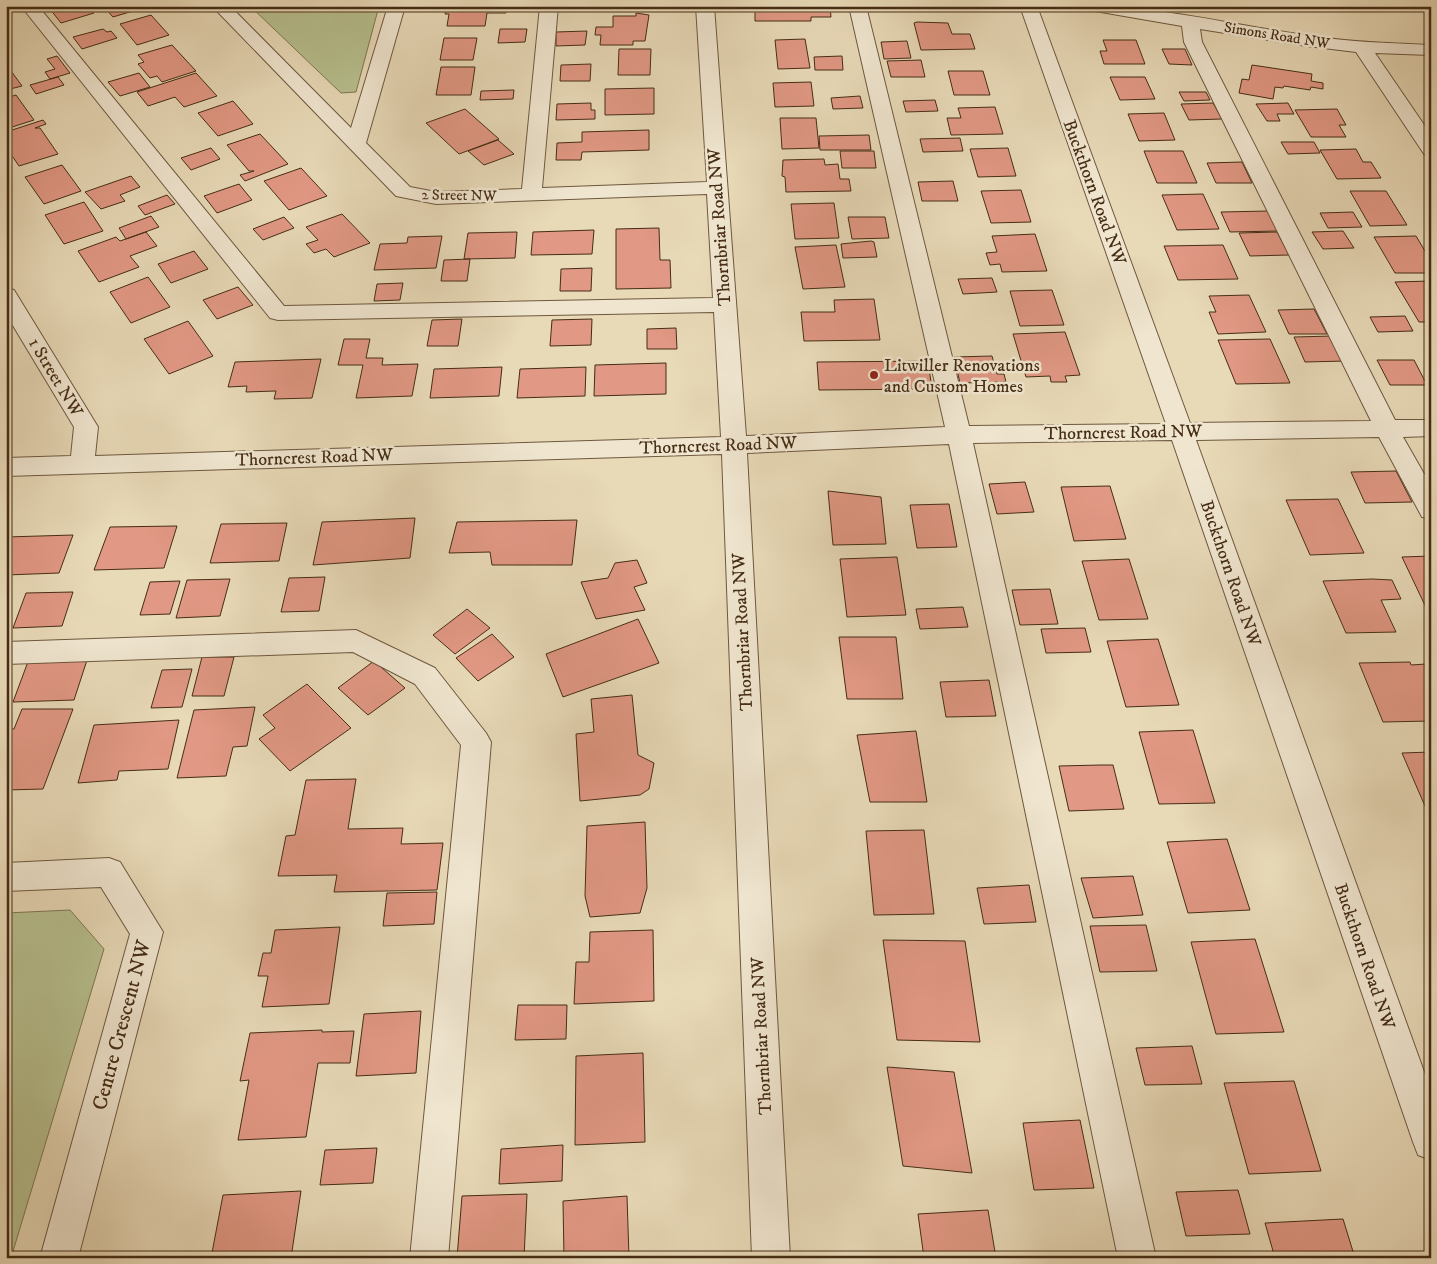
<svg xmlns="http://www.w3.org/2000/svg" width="1437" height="1264" viewBox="0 0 1437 1264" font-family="'IM FELL DW Pica',serif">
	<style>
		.green { fill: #b7bf8e; stroke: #7e7652 }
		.building { fill: #e19884; stroke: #452d15 }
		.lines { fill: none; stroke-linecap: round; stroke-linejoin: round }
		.minor-casing { stroke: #6e583e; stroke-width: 2 }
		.minor { fill: #f0e6d0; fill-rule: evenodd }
		.poi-dot { fill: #8f2418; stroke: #f0e6d0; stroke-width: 2 }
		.labels { text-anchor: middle; stroke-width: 5; stroke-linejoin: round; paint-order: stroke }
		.far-street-label { font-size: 15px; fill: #452d15; stroke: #f0e6d0 }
		.street-label { font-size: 18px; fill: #452d15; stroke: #f0e6d0 }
		.poi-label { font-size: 18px; fill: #452d15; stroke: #f0e6d0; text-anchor: start }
		.near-street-label { font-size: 21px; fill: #452d15; stroke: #f0e6d0 }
	</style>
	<rect width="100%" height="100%" fill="#e8d9b7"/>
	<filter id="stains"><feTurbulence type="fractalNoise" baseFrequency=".004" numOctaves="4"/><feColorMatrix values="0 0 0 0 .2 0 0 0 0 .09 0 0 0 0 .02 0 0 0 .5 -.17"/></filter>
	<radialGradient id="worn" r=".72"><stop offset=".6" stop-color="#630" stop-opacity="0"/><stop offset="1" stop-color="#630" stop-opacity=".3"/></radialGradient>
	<path class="green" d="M250,6H379L356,92L341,93Z
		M70,910L104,949L11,1258H6V913Z"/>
	<path class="building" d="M62,6H88L94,13L61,23L50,9Z
		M103,6H145L146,7L113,17Z
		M447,6H507L506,13H487L485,26H447L449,14H445Z
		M578,6H605V11H578Z
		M612,6H644V9L612,10Z
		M755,6H830L831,17H811V21H755Z
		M636,13L649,15L645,41H633V45H600L601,35H595L596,27H613V16H636Z
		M151,15L169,35L137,45L120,24Z
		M917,22L948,23L952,34H970L975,49L921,50L914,23Z
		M103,29L107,32L111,31L117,38L82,49L73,37Z
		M500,29H527L525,42L498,43Z
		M587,31L585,45L556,46V32Z
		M444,38H477L473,60H440Z
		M805,39L810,68L778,69L775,40Z
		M1103,40H1136L1145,64H1104L1100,51H1107Z
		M907,41L911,58L884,59L881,42Z
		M172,45L196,71L162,82L157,76L150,78L138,64L144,62L138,55Z
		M619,49H651L650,75H618Z
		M1162,49H1185L1192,65L1169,64Z
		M57,56L70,73L50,79L45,72L55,69L47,59Z
		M842,56L843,70H815L814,57Z
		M921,60L925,77H891L887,61Z
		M6,64L22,86L6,90Z
		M591,64L590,81H560L561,65Z
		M1252,65L1312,74L1311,81L1323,83V89L1311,87L1310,90L1284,86L1283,88L1275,87L1273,99L1239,93L1242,79L1249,80Z
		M441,67H475L471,95H436Z
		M948,71H983L990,95H954Z
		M139,73L150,87L120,96L108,82Z
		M196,73L217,96L184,107L175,97L148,106L137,92Z
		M58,77L64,85L36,94L30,85Z
		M1110,77H1145L1155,99L1120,100Z
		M811,82L814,106L775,107L773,83Z
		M654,88V114L605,115V89Z
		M514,90L513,99L480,100L481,91Z
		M1179,92H1206L1210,100L1184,101Z
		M16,95L34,120L6,129V98Z
		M860,96L863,108L833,109L831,98Z
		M935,100L938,111L906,112L903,101Z
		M233,101L253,124L218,136L198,113Z
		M591,103V110H595V119L556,120L557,104Z
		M1213,103L1222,119L1189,120L1181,104Z
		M1288,103L1294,114H1277L1280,121H1267L1256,104Z
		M995,107L1003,134L951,135L947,118H961L958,108Z
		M465,109L499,139L459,154L426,123Z
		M1337,109L1346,125H1339L1346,137H1311L1295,110Z
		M1164,113L1175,140L1139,141L1128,114Z
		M780,118H816L819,148L782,149Z
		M43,120L46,124L35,128H40L58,154L19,166L6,147V132Z
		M649,130V150L582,152L581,160H556L557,143L582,142V132Z
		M260,134L288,164L245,181L240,175L254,171H249L227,145Z
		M869,135L871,150H820L819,136Z
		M960,138L963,151L923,152L920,139Z
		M498,140L514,154L484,165L468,151Z
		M1281,142H1314L1320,153L1288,154Z
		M211,148L220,159L191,170L181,158Z
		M1008,148L1016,176L978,177L970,149Z
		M1356,149L1363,162H1371L1381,178L1337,179L1320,150Z
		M840,151H874L876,168H842Z
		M1144,151H1183L1197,183H1157Z
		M824,159L825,165L838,164L840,179H849L851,191L786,192L785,177L782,176L783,160Z
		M1242,162L1252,183H1216L1207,163Z
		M62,165L81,191L44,204L25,177Z
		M301,168L327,196L289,210L264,181Z
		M131,176L140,187L120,195L125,201L101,209L85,192Z
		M953,181L958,201H922L918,182Z
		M239,184L252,200L217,213L204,196Z
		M1021,190L1031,222L991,223L981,191Z
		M1350,191H1386L1407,225L1370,226Z
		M1203,194L1219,229L1177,230L1162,195Z
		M167,195L175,204L145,215L138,206Z
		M84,202L103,231L64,244L45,215Z
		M834,203L839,238L795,239L791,204Z
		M1269,211L1279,231L1230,232L1221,212Z
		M1353,212L1362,227L1328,228L1320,213Z
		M342,214L370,243L334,257L326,249L314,253L306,244L318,240L306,227Z
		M151,216L159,227L126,239L119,228Z
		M284,217L294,228L263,240L253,229Z
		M848,217H885L889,238L852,239Z
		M659,228L660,260H670L671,288L616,289V229Z
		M594,230L592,254L531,255L533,232Z
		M1343,231L1354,248L1323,249L1312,232Z
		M146,232L157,246L130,256L139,267L99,282L78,251L116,237L120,241Z
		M517,232L515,258L464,259L468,233Z
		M1277,232L1289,255L1250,256L1239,233Z
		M1035,234L1047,271L1002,272L1000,264L990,265L986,253L997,252L992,236Z
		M442,236L436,268L374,270L380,244L407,243L408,237Z
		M1416,236L1431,261V273H1395L1374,237Z
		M871,241L874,242L877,257L843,258L841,244Z
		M836,245L845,287L803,289L795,247Z
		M1223,245L1238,279L1178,280L1164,246Z
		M194,251L208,269L171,283L158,264Z
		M470,259L467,281H441L444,260Z
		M592,268L591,291H560L561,269Z
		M148,277L170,307L131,323L110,292Z
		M992,278L997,292L963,294L958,279Z
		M1431,281V322H1419L1395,282Z
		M403,283L400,300L374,301L377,284Z
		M238,287L253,305L217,319L203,300Z
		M1052,290L1064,325L1020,326L1010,291Z
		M1249,295L1266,332L1218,334L1209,312H1216L1209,296Z
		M874,299L880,340L804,341L801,312H835L834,300Z
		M1314,309L1327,334H1289L1278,310Z
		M1405,316L1413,331L1378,332L1370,317Z
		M462,319L458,346H427L432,320Z
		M592,319L591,345L550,346L552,320Z
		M188,321L213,356L169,374L144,339Z
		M676,328L677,349H647V329Z
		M1065,332L1080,375L1065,376L1067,382H1051L1050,376L1026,377L1013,334Z
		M1333,336L1346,361L1305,362L1294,337Z
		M344,339H370L366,358H383L382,365L418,364L412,396L356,398L363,365H338Z
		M1270,339L1290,383L1236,384L1218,340Z
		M992,356L997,374H1004L1006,382L960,383L954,357Z
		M321,359L312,398L274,399L276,391L246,392L247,386L228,387L235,362Z
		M1377,360H1414L1427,385H1390Z
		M928,361L932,389L819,390L817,362Z
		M666,363V394L594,396L595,365Z
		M502,367L499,396L430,398L434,369Z
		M586,367L585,396L517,398L520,369Z
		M1396,471L1412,502L1365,503L1351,472Z
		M1025,482L1034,512L997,514L989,484Z
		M1110,486L1126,539L1074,541L1061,487Z
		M828,491L881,497L886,544L833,545Z
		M1338,499L1364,553L1310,555L1286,500Z
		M949,504L957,547L917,548L910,505Z
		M415,518L410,558L313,565L322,522Z
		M577,520L572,565H492L490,552L449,553L457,522Z
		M287,523L279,561L210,563L221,524Z
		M177,526L164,568L94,570L110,527Z
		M73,535L59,573L6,575V537Z
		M1431,556V618L1402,557Z
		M897,557L906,615L847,617L840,559Z
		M1129,559L1148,619L1099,620L1082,561Z
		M637,560L647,583L634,587L645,610L596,619L581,582L608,578L615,563Z
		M325,577L319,611L281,612L289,578Z
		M230,579L220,616L176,618L187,580Z
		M1372,579L1392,580L1401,599L1381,600L1396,632L1346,633L1323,581Z
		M180,581L170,614L140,615L150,582Z
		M1050,589L1058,624L1020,625L1012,590Z
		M73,592L62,626L13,628L26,593Z
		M963,607L968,627L920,629L916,609Z
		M467,609L490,628L455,654L433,635Z
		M638,619L659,663L563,697L546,654Z
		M1085,628L1091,652L1046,653L1041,629Z
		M492,634L514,657L478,681L456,658Z
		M839,637H896L903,699H847Z
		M1158,639L1179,705L1126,707L1107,641Z
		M88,657L74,700L13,702L29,659Z
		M202,657H234L224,696H192Z
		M374,661L405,688L368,715L338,688Z
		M1410,662L1411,665L1426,664L1431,673V699H1427L1431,708V721L1383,722L1359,663Z
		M192,669L182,707L151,708L162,670Z
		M989,680L996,716L946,717L940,682Z
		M307,684L351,728L290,771L259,739L275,728L263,715Z
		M632,695L638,755L654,763L649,789L640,795L580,801L576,734L594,732L591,699Z
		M255,707L247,746L233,747L226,776L177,778L194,710Z
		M22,709H73L43,789L6,790V729H14Z
		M179,720L168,769L119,771L117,780L78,783L94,725Z
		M1193,730L1215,803L1159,804L1139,732Z
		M916,731L927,802H870L857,735Z
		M1431,752V820L1402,753Z
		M1101,765H1113L1124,809L1069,811L1059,766Z
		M356,779L348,829L403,828L401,844L443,843L437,890L334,892L337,875L278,876L286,836L295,835L306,780Z
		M645,822L647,888L640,913L590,917L585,896L587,826Z
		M924,830L934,914L874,915L866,831Z
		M1227,839L1250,910L1188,913L1167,842Z
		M1133,876L1143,915L1093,918L1081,878Z
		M1029,885L1036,922L984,924L977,888Z
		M437,892L434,924L383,926L387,893Z
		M1146,925L1157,971L1100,972L1090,926Z
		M340,927L329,1004L262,1007L268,976H258L263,953H271L275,930Z
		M653,930L654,1001L574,1004L576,962H589L590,932Z
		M1255,939L1284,1032L1216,1034L1191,942Z
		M883,940L965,941L980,1042L897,1040Z
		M518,1005H567L566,1039L515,1040Z
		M421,1011L416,1073L356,1076L364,1014Z
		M322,1030V1032L354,1031L350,1063H318L306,1137L238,1140L249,1080L240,1081L250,1033Z
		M1192,1046L1202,1084L1145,1085L1136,1048Z
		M643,1053L645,1142L575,1145L576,1056Z
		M887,1067L954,1072L972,1173L903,1166Z
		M1294,1081L1321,1171L1249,1174L1224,1083Z
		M1080,1120L1094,1188L1034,1190L1023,1123Z
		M563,1145L562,1181L499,1184L501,1149Z
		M377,1148L373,1183L320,1185L325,1150Z
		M1238,1190L1250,1234L1186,1236L1176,1192Z
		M301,1191L291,1258H211L223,1195Z
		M527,1194L524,1258H457L462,1196Z
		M627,1196L629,1257L634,1258H564L563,1201Z
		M988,1210L996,1258H924L918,1214Z
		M1343,1219L1355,1258H1275L1265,1223Z"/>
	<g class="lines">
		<g class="minor-casing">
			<path id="minor" d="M21,6H38L284,306L713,298L707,194L436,204L396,196L212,6H230L351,128L388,6H405L366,143L410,187L436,192L522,189L540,6H558L542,188L707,182L696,6H714L746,436L945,427L849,6H866L969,426L1166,424L1020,6H1037L1190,423L1371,421L1184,42L1182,26L1095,11L1087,6C1160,6 1232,25 1305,35C1347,42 1389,43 1431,45V55L1375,53L1431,135V156L1424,154L1356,52L1307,46L1200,29L1202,42L1395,420H1431V436L1403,437L1431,486V519L1422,517L1379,437L1196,440L1431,1091V1160L1418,1155L1413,1142L1172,440L973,443L1156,1258H1118L949,444L747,453L790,1258H752L722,454L6,476V458L71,456L74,427L6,314V288L14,290L98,427L95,456L721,437L714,312L278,320L270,318Z
				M356,630L435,668L486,733L491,742L448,1258H410L461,745L415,684L353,652L6,664V642Z
				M109,858L120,862L163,932L78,1258H40L130,934L101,887L6,891V863Z"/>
		</g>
		<use href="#minor" class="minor"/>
	</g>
	<circle class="poi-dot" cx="874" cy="375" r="5"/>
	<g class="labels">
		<g class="far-street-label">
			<text transform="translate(1277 35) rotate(9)" y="5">Simons Road NW</text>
			<text transform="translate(459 195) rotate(1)" y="5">2 Street NW</text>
		</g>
		<g class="street-label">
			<text transform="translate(1095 192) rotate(70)" y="6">Buckthorn Road NW</text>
			<text transform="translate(719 227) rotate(-94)" y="6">Thornbriar Road NW</text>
			<text transform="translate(56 377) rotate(59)" y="6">1 Street NW</text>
			<text transform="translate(1123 432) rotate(-1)" y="6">Thorncrest Road NW</text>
			<text transform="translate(718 445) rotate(-2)" y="6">Thorncrest Road NW</text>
			<text transform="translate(314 457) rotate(-2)" y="6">Thorncrest Road NW</text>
			<text transform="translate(1231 573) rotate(71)" y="6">Buckthorn Road NW</text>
			<text transform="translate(742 632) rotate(-93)" y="6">Thornbriar Road NW</text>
			<text transform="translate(1365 956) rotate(71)" y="6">Buckthorn Road NW</text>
			<text transform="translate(761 1036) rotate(-93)" y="6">Thornbriar Road NW</text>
		</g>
		<g class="poi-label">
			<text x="884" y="371">Litwiller Renovations<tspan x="884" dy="21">and Custom Homes</tspan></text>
		</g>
		<g class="near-street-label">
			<text transform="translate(121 1025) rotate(-75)" y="7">Centre Crescent NW</text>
		</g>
	</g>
	<rect width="1437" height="1264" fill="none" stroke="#e8d9b7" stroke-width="25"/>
	<rect x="8" y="8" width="1422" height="1249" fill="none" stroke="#452d15" stroke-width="2.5"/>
	<rect x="12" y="12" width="1412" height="1239" fill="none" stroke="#452d15"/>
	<rect width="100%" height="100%" filter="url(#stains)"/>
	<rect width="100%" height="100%" fill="url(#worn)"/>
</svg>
